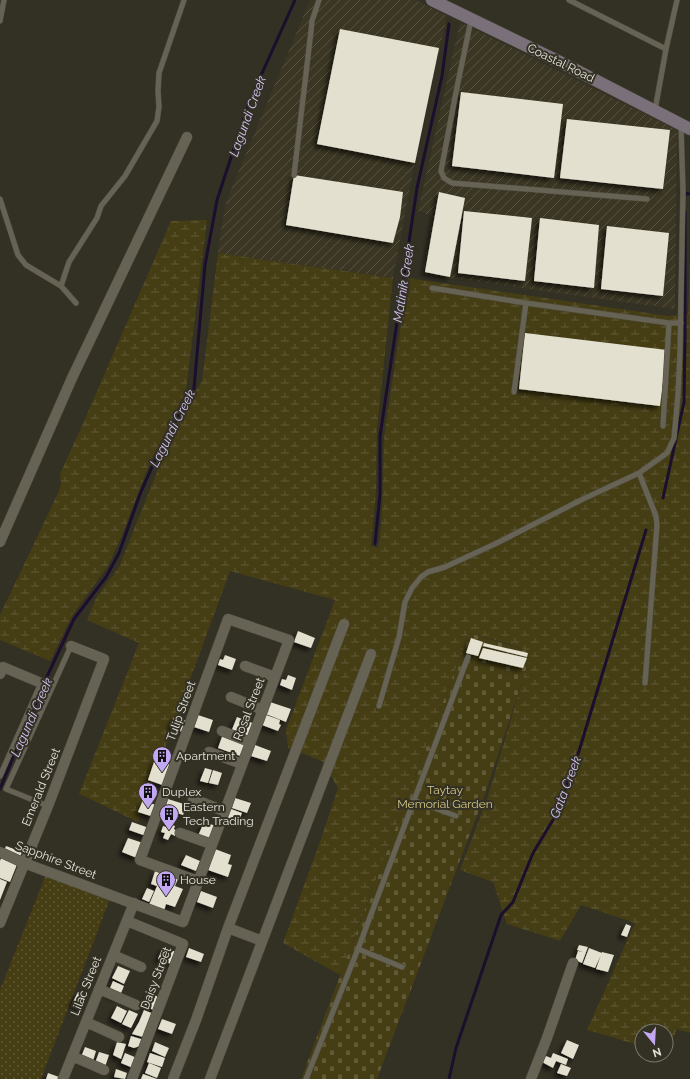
<svg xmlns="http://www.w3.org/2000/svg" width="690" height="1079" viewBox="0 0 690 1079" font-family="Raleway,sans-serif">
	<style>
		.industrial { fill: url(#industrial-furrows) }
		.grass { fill: url(#grass-dots) }
		.wetland { fill: url(#wetland-marsh) }
		.cemetery { fill: url(#cemetery-stones) }
		.lines { fill: none; stroke-linecap: round; stroke-linejoin: round }
		.stream { stroke: #1c0f2e; stroke-width: 3 }
		.building { fill: #e3e0d0; filter: url(#shadow) }
		.lane-casing { stroke: #504d42; stroke-width: 6 }
		.street-casing { stroke: #504d42; stroke-width: 11 }
		.secondary-casing { stroke: #504d42; stroke-width: 13 }
		.lane { stroke: #666355; stroke-width: 5 }
		.street { stroke: #666355; stroke-width: 10 }
		.secondary { stroke: #797079; stroke-width: 12 }
		.labels { text-anchor: middle; stroke-width: 4; stroke-linejoin: round; paint-order: stroke }
		.street-label { font-size: 12px; fill: #e5e4dc; stroke: #333024 }
		.poi-label { font-size: 12px; fill: #e5e4dc; stroke: #333024; text-anchor: start }
		.park-label { font-size: 12px; fill: #d5c883; stroke: #333024 }
		.water-label { font-size: 13px; font-style: italic; fill: #d5c4f7; stroke: #333024 }
	</style>
	<defs>
		<pattern id="industrial-furrows" width="10" height="10" patternUnits="userSpaceOnUse"><rect width="10" height="10" fill="#3a3623"/><path d="M-1 1l2-2M0 10L10 0M9 11l2-2" fill="none" stroke="#565342"/></pattern>
		<pattern id="grass-dots" width="8" height="8" patternUnits="userSpaceOnUse"><rect width="8" height="8" fill="#453d14"/><path d="M2 2h.1M6 6h.1" fill="none" stroke="#605936" stroke-width="1.8" stroke-linecap="round"/></pattern>
		<pattern id="wetland-marsh" width="20" height="14" patternUnits="userSpaceOnUse"><rect width="20" height="14" fill="#453d14"/><path d="M1 5h8M5 5V1M11 12h8M15 12V8" fill="none" stroke="#605936"/></pattern>
		<pattern id="cemetery-stones" width="16" height="16" patternUnits="userSpaceOnUse"><rect width="16" height="16" fill="#453d14"/><path d="M2 7V4a2 2 0 0 1 4 0v3zM10 15v-3a2 2 0 0 1 4 0v3z" fill="#605936"/></pattern>
		<filter id="shadow"><feDropShadow dx="-3.5" dy="3.5" stdDeviation="2" flood-color="#0009"/></filter>
	</defs>
	<rect width="100%" height="100%" fill="#333024"/>
	<path class="industrial" d="M310,0H416L447,16L413,171L393,278L218,253L222,223L227,199Z
		M460,22L677,130L675,309L422,274L433,216L418,211Z"/>
	<path class="grass" d="M49,867L113,891L41,1079H0V990Z"/>
	<path class="wetland" d="M207,220L186,391L150,462L123,533L108,566L73,614L50,661L0,640V615L59,491L61,483L60,474L81,428L171,221Z
		M218,253L393,278L377,429L376,493L371,546L378,548C385,509 381,468 385,429L408,278L668,316L688,314L690,261V1033L677,1029L667,1054L666,1031H642V1046L587,1030L635,923L581,905L560,941L507,924L493,882L460,870L487,799L531,652L506,643L469,633L340,975L283,943L321,839L338,788L322,761L288,748L286,730L335,600L230,571L138,822L79,794L139,643L87,620L96,598L119,567L176,424L202,381Z"/>
	<path class="cemetery" d="M469,633L532,652L484,797L377,1079H301Z"/>
	<g class="lines">
		<path class="stream" d="M685,196V193L690,194
			M663,498L684,402L685,337V212
			M375,544L380,494V436L417,188L442,76L449,24
			M0,789L43,685L74,619L106,577L119,553L140,494L159,451L194,388L205,265L217,200L250,100L295,0
			M449,1079L456,1048L501,915L513,902L533,853L556,815L579,751L646,530"/>
	</g>
	<path class="building" d="M340,29L439,48L415,163L317,144Z
		M461,92L563,104L554,178L452,166Z
		M567,119L670,130L663,189L560,178Z
		M294,175L403,192L400,217L393,243L286,225Z
		M439,192L465,198L450,277L425,272Z
		M464,211L532,218L525,281L458,273Z
		M540,218L599,225L594,288L534,281Z
		M607,226L669,233L663,296L601,289Z
		M525,333L667,350L660,406L519,389Z
		M298,631L315,638L311,648L294,642Z
		M471,638L483,642L478,656L466,653Z
		M484,643L528,653L527,657L483,646Z
		M483,648L527,658L523,668L479,658Z
		M225,655L236,659L232,670L218,665L220,659L223,660Z
		M288,675L296,678L292,690L280,685L282,679L286,680Z
		M270,702L291,709L286,722L266,714Z
		M198,715L213,720L209,732L194,727Z
		M266,715L280,720L279,724L281,725L278,731L262,725Z
		M174,717L186,721L182,732L170,727Z
		M237,717L255,724L249,739L231,732Z
		M223,734L248,743L243,757L218,748Z
		M255,745L271,751L267,761L251,756Z
		M155,759L175,766L168,787L148,780Z
		M205,768L212,770L208,783L200,781Z
		M213,770L222,773L218,785L209,783Z
		M235,798L251,803L247,813L232,808Z
		M168,799L187,805L183,815L165,809Z
		M143,800L158,806L154,817L138,812Z
		M231,809L242,813L238,823L227,818Z
		M132,822L149,828L146,836L129,830Z
		M204,822L216,826L211,840L198,836Z
		M168,823L175,826L174,829L177,831L175,836L171,834L168,840L163,838L165,833L161,832L163,826L166,827Z
		M128,838L143,843L137,858L122,852Z
		M6,846L22,852L10,882L0,878V861Z
		M215,849L231,855L228,864L232,865L228,877L208,870Z
		M186,855L200,861L196,871L181,865Z
		M155,871L178,879L175,886L183,889L175,907L166,904L164,911L149,905L157,886L151,884Z
		M0,879L7,882L0,900Z
		M147,888L154,891L149,902L142,899Z
		M201,891L217,897L213,908L197,902Z
		M626,924L631,926L627,937L621,935Z
		M579,945L588,947L582,963L575,960L578,951L583,952L577,950Z
		M163,947L176,952L171,964L158,959Z
		M189,948L204,954L201,962L186,957Z
		M589,948L602,953L595,968L583,964Z
		M602,952L614,955L608,972L596,969Z
		M118,966L130,971L124,984L112,978Z
		M113,981L124,986L119,998L108,993Z
		M78,992L87,996L82,1008L72,1004Z
		M149,992L160,998L156,1011L144,1006Z
		M117,1006L127,1011L121,1023L111,1018Z
		M129,1010L138,1014L131,1028L122,1024Z
		M144,1010L154,1014L143,1037L132,1034L139,1022Z
		M162,1019L176,1024L172,1034L158,1029Z
		M131,1036L144,1040L140,1046L134,1048L128,1046Z
		M567,1040L579,1045L573,1059L561,1053Z
		M117,1042L126,1044L121,1059L113,1055Z
		M155,1042L169,1048L165,1057L152,1051Z
		M85,1047L96,1051L93,1061L81,1057Z
		M99,1052L109,1055L105,1067L95,1063Z
		M125,1053L137,1058L133,1068L121,1063Z
		M150,1053L165,1058L162,1067L147,1062Z
		M553,1053L568,1059L566,1065L556,1061L553,1068L542,1062L546,1056L551,1058Z
		M149,1063L161,1068L157,1078L145,1073Z
		M561,1064L571,1068L567,1076L557,1073Z
		M116,1069L127,1073L125,1079L114,1077Z
		M48,1073L59,1077L58,1079H46Z
		M143,1074L157,1079H141Z"/>
	<g class="lines">
		<g class="lane-casing">
			<path id="lane" d="M569,0L666,49
				M471,20L456,92L441,171L444,178L452,183L647,199
				M0,21L4,0
				M655,110L666,49L677,0
				M294,175L311,31L312,21L319,0
				M0,199L18,255L26,265L61,286L76,303
				M61,286L69,262L97,218L101,206L125,176L157,121L159,107L158,91L159,73L184,0
				M432,288L526,303L669,323
				M514,392L526,303
				M663,426L669,323H681
				M639,473L656,516L657,525L645,683
				M379,706L399,637L405,602L412,588L421,577L428,572L445,567L497,543L581,500L639,473L667,453L674,438L678,394L680,351L683,191L681,126
				M0,776L41,683
				M413,800L456,816
				M48,806L6,789L71,646
				M358,949L402,967
				M306,1079L358,949L468,657"/>
		</g>
		<g class="street-casing">
			<path id="street" d="M0,542L72,378L187,137
				M245,666L275,677
				M0,674L3,667L41,683
				M231,697L263,710
				M222,731L250,742
				M209,752L242,764
				M193,799L224,811
				M180,833L211,844
				M0,852L24,863L183,922L289,640L228,619L140,860L198,881
				M127,921L183,944L132,1079
				M0,923L48,806L104,659L71,646
				M228,928L262,941
				M113,955L141,967
				M99,989L136,1005
				M86,1022L119,1037
				M72,1056L104,1070
				M63,1079L134,903
				M173,1079L196,1020L228,928L344,624
				M210,1079L371,654
				M531,1079L547,1038L573,963"/>
		</g>
		<g class="secondary-casing">
			<path id="secondary" d="M432,0L566,65L690,129"/>
		</g>
		<use href="#lane" class="lane"/>
		<use href="#street" class="street"/>
		<use href="#secondary" class="secondary"/>
	</g>
	<defs>
		<g id="building-pin" transform="scale(1)"><path d="M0 17L-7.5 6A9.5 9.5 0 1 1 7.5 6Z" fill="#c2a7f2" stroke="#333024"/><path d="M-4-6H4V6H1V3H-1V6H-4ZM-2.5-4.3h1.7v1.8h-1.7ZM.8-4.3h1.7v1.8H.8ZM-2.5-1h1.7V.8h-1.7ZM.8-1h1.7V.8H.8Z" fill="#111"/></g>
	</defs>
	<g fill-rule="evenodd">
		<use href="#building-pin" x="162" y="756"/>
		<use href="#building-pin" x="148" y="792"/>
		<use href="#building-pin" x="169" y="814"/>
		<use href="#building-pin" x="166" y="880"/>
	</g>
	<g class="labels">
		<g class="street-label">
			<text transform="translate(561 63) rotate(26)" y="4">Coastal Road</text>
			<text transform="translate(249 709) rotate(-69)" y="4">Rosal Street</text>
			<text transform="translate(181 711) rotate(-70)" y="4">Tulip Street</text>
			<text transform="translate(41 787) rotate(-68)" y="4">Emerald Street</text>
			<text transform="translate(56 860) rotate(21)" y="4">Sapphire Street</text>
			<text transform="translate(156 978) rotate(-69)" y="4">Daisy Street</text>
			<text transform="translate(86 986) rotate(-68)" y="4">Lilac Street</text>
		</g>
		<g class="poi-label">
			<text x="176" y="760">Apartment</text>
			<text x="162" y="796">Duplex</text>
			<text x="183" y="811">Eastern<tspan x="183" dy="14">Tech Trading</tspan></text>
			<text x="180" y="884">House</text>
		</g>
		<g class="park-label">
			<text x="445" y="794">Taytay<tspan x="445" dy="14">Memorial Garden</tspan></text>
		</g>
		<g class="water-label">
			<text transform="translate(247 116) rotate(-70)" y="5">Lagundi Creek</text>
			<text transform="translate(403 283) rotate(-81)" y="5">Matinik Creek</text>
			<text transform="translate(172 428) rotate(-63)" y="5">Lagundi Creek</text>
			<text transform="translate(31 717) rotate(-66)" y="5">Lagundi Creek</text>
			<text transform="translate(565 787) rotate(-69)" y="5">Gata Creek</text>
		</g>
	</g>
	<g transform="translate(654 1043) rotate(162)"><circle r="19" fill="#333024" stroke="#7a786e"/>
	<path d="M0-3L7 15L0 10L-7 15Z" fill="#c2a7f2"/>
	<text y="-6" font-size="11" font-weight="bold" text-anchor="middle" fill="#e5e4dc">N</text>
	</g>
</svg>
